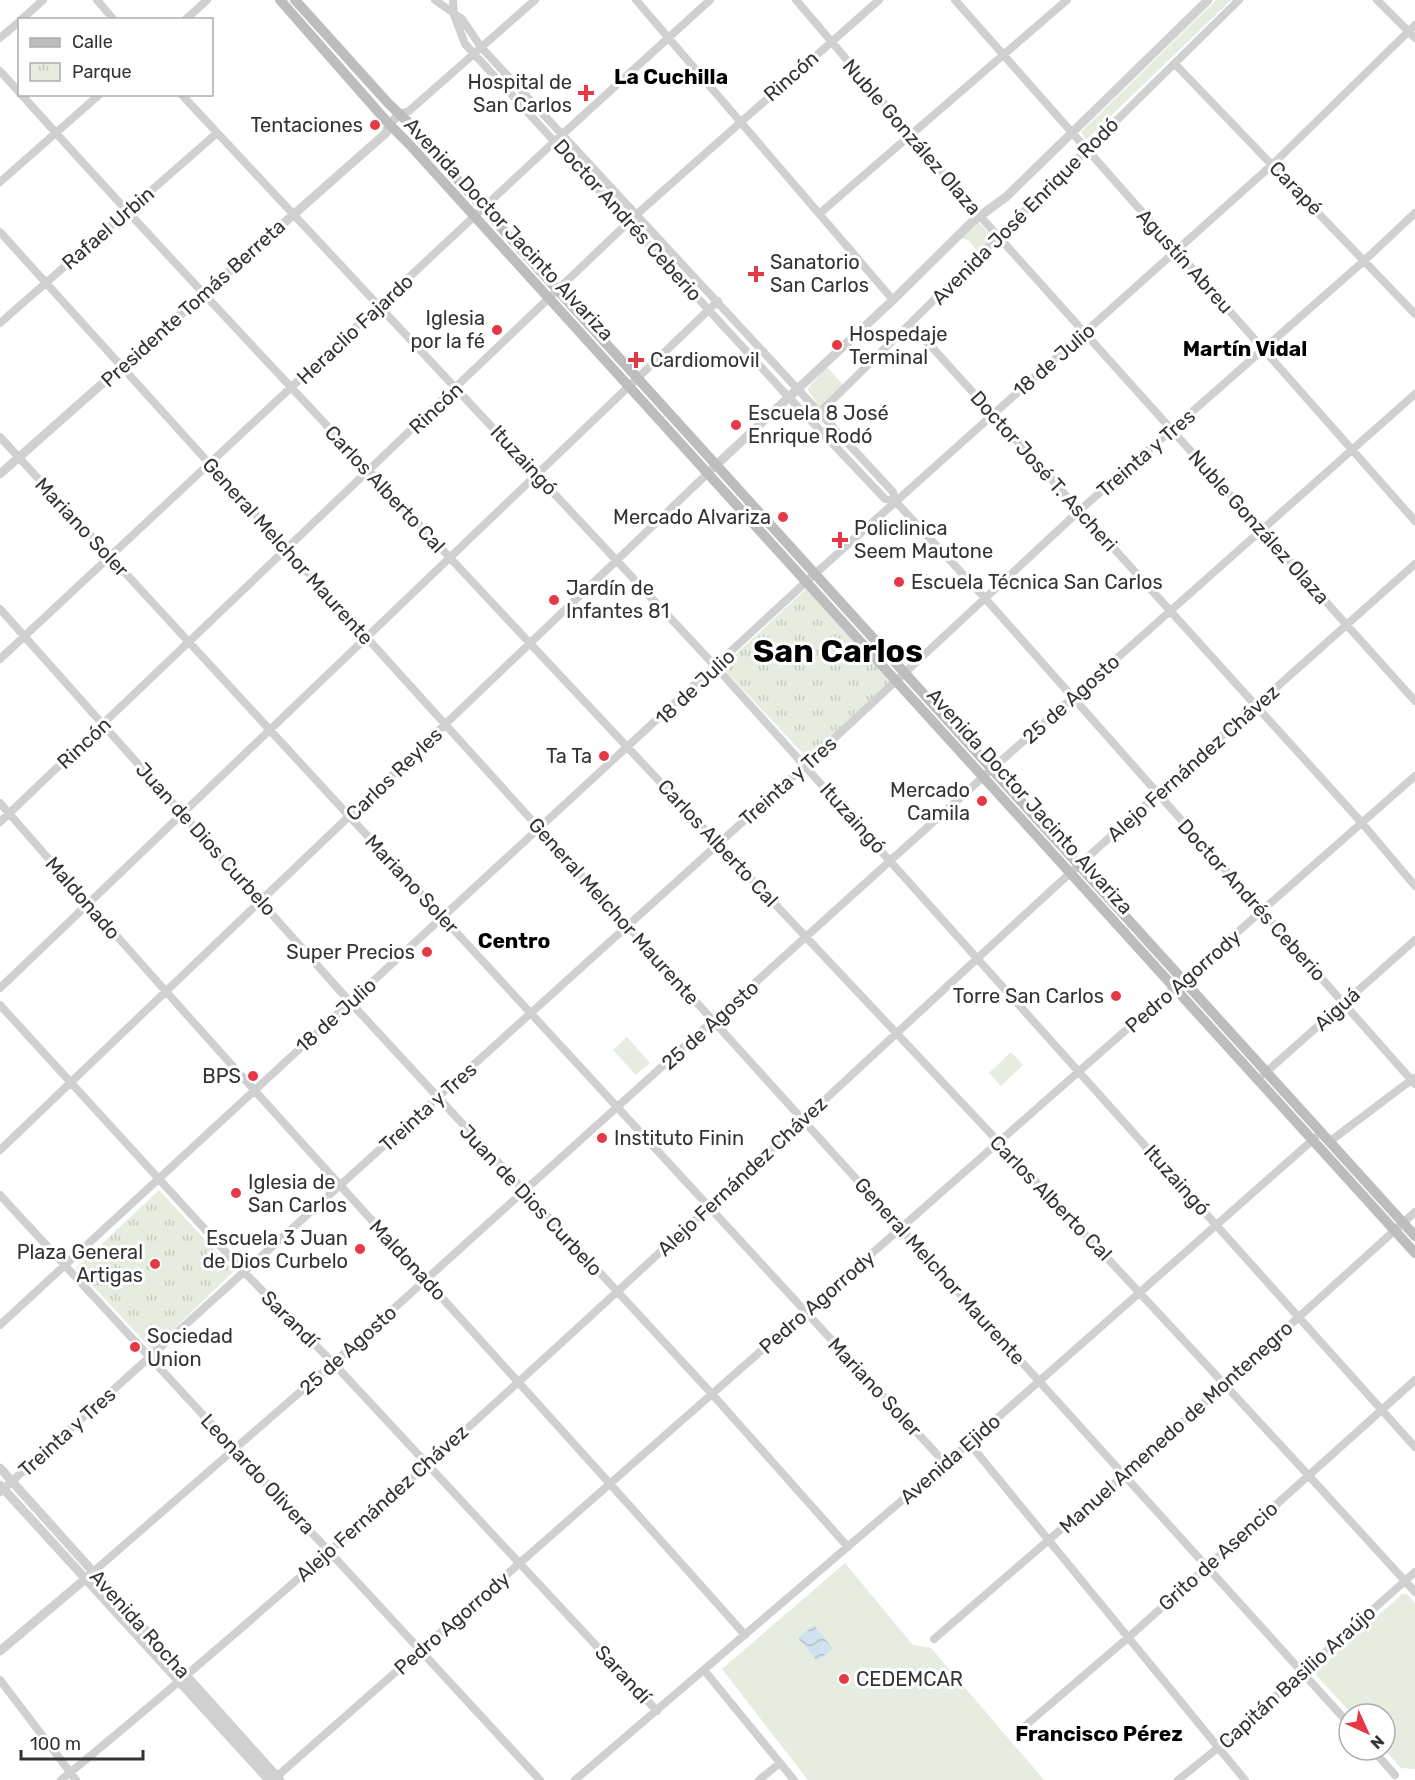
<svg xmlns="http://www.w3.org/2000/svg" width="1415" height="1780" viewBox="0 0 1415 1780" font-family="Rubik,sans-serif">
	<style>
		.green { fill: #e6ecdf }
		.park { fill: url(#park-tufts) }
		.water { fill: url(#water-waves) }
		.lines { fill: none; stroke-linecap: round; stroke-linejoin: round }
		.minor { stroke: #d0d0d0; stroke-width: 8 }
		.tertiary { stroke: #d0d0d0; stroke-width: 9 }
		.secondary { stroke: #bdbdbd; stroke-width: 10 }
		.poi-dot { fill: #e63946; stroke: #fff; stroke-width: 2 }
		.labels { text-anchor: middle; stroke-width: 6; stroke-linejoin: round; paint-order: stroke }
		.street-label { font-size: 20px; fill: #333; stroke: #fff }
		.poi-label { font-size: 20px; fill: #333; stroke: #fff; text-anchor: end }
		.neighbourhood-label { font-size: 21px; font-weight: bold; fill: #000; stroke: #fff }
		.town-label { font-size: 32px; font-weight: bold; fill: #000; stroke: #fff }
	</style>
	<defs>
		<pattern id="park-tufts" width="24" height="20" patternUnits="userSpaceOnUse" patternTransform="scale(1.5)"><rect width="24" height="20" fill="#e6ecdf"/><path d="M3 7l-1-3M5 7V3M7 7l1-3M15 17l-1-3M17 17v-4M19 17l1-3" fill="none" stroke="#c6cbc0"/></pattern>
		<pattern id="water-waves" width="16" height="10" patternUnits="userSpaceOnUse" patternTransform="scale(1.5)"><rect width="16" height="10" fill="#cfe2ee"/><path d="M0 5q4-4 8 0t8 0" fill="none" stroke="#b2c2cd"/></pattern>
	</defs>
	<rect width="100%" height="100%" fill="#fff"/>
	<path class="green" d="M1216,0H1231L1086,140L1081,132Z
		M978,222L990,234L989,241L979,253L968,240L960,238Z
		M827,367L843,385L820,407L807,389Z
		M627,1037L650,1063L636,1075L613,1050Z
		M1011,1052L1023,1065L1001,1086L989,1073Z
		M845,1563L913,1645L931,1648L1044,1780H808L722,1669Z
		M1402,1594H1407L1415,1603V1769L1401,1768L1385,1750V1714H1352L1316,1675V1671Z"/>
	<path class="park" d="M806,589L891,683L808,759L722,667Z
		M159,1190L234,1271L152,1350L76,1268Z"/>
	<path class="water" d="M814,1625L833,1649L817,1661L798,1638Z"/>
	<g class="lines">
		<path class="minor" d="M97,0L114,20
			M435,0L462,19L481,47L893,492L896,502L984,597L1415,1084
			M453,0L454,15L465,44L782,390L885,499L896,502
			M636,0L893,300
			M796,0L979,215L1415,701
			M955,0L1415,521
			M1377,0L1415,38
			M21,20L43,0
			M185,20L207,0
			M0,38L20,21
			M1175,64L1415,314
			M0,71L20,93
			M21,94C140,228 263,356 384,487C727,856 1076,1219 1415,1592
			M181,94L716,667L1415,1447
			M400,114L409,111L535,0
			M0,182L100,94
			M819,214L1067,0
			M0,232L1349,1724
			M0,323L217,133
			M911,324L1362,823L1415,886
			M811,421L1239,0
			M0,437L945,1463
			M0,609L350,1002L712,1394L848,1547
			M0,659L555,141L710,0
			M0,803C244,1084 498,1356 745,1635
			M0,822L637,214L879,0
			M0,988L718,301
			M0,1005L243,1271L335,1365L657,1711
			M1264,1074L1415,940
			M1329,1142L1414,1078
			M0,1150L708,473
			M0,1195L540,1780
			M0,1325L807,581L1273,164L1415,25
			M969,1443L1245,1780
			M0,1492L798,772L1080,510L1365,260L1415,213
			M93,1572L330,1366L992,769L1415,394
			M934,1639L1124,1475L1415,1212
			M704,1670L794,1780
			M0,1680L76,1780
			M1019,1731L1130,1636L1415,1380
			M1373,1750L1395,1775
			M274,1779L1415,776
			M61,1780C379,1519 678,1235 980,956C1123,823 1269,694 1415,564
			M575,1780L969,1443L1315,1138
			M759,1780L780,1763
			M1178,1780L1219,1747L1415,1572"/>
		<path class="tertiary" d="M713,468L893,300L973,221L1006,197L1208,0
			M0,474L386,133L389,124L400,114
			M0,1468L280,1780
			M0,1485L269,1780
			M0,1651L90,1575"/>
		<path class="secondary" d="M280,0L389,124L409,144L1415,1253
			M295,0L388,103L408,122L418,136L1415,1236"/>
	</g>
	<g class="poi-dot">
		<path d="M583 84h6v6h6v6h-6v6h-6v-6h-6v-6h6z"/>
		<circle cx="375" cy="125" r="6"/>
		<path d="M753 265h6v6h6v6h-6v6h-6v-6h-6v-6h6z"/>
		<circle cx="497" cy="330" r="6"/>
		<circle cx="837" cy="345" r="6"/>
		<path d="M633 351h6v6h6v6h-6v6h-6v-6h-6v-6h6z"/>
		<circle cx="736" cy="425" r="6"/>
		<circle cx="783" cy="517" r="6"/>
		<path d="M837 531h6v6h6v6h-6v6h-6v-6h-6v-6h6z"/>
		<circle cx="899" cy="582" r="6"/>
		<circle cx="554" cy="600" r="6"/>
		<circle cx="604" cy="756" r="6"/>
		<circle cx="982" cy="801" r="6"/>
		<circle cx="427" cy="952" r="6"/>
		<circle cx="1116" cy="996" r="6"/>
		<circle cx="253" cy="1076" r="6"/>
		<circle cx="602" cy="1138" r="6"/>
		<circle cx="236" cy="1193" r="6"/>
		<circle cx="360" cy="1249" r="6"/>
		<circle cx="155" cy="1264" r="6"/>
		<circle cx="135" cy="1347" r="6"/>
		<circle cx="844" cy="1679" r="6"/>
	</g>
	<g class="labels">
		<g class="street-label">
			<text transform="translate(791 76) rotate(-41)" y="7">Rincón</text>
			<text transform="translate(912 137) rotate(49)" y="7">Nuble González Olaza</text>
			<text transform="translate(1296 188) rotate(46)" y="7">Carapé</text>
			<text transform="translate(1025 211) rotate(-45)" y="7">Avenida José Enrique Rodó</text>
			<text transform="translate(628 220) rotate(48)" y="7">Doctor Andrés Ceberio</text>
			<text transform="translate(108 228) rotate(-41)" y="7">Rafael Urbin</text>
			<text transform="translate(509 229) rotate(47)" y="7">Avenida Doctor Jacinto Alvariza</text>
			<text transform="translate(1185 261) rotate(48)" y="7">Agustín Abreu</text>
			<text transform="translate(193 303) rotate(-42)" y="7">Presidente Tomás Berreta</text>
			<text transform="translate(355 329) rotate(-43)" y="7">Heraclio Fajardo</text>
			<text transform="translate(1054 360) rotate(-41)" y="7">18 de Julio</text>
			<text transform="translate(436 408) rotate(-43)" y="7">Rincón</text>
			<text transform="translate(1146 453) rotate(-41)" y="7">Treinta y Tres</text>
			<text transform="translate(524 460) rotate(47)" y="7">Ituzaingó</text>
			<text transform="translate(1044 471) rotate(48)" y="7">Doctor José T. Ascheri</text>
			<text transform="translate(385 489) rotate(47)" y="7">Carlos Alberto Cal</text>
			<text transform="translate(82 527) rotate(47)" y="7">Mariano Soler</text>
			<text transform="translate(1259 527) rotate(48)" y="7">Nuble González Olaza</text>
			<text transform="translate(288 551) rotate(48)" y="7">General Melchor Maurente</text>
			<text transform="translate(695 687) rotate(-43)" y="7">18 de Julio</text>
			<text transform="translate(1071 699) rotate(-42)" y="7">25 de Agosto</text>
			<text transform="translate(84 743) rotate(-43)" y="7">Rincón</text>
			<text transform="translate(1193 763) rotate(-42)" y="7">Alejo Fernández Chávez</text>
			<text transform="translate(394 774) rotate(-44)" y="7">Carlos Reyles</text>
			<text transform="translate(788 781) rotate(-42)" y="7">Treinta y Tres</text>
			<text transform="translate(1030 801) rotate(48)" y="7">Avenida Doctor Jacinto Alvariza</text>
			<text transform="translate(853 818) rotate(48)" y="7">Ituzaingó</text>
			<text transform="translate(206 839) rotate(48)" y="7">Juan de Dios Curbelo</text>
			<text transform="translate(718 843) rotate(47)" y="7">Carlos Alberto Cal</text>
			<text transform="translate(412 884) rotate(47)" y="7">Mariano Soler</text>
			<text transform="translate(83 898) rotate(49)" y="7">Maldonado</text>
			<text transform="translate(1252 900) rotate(48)" y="7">Doctor Andrés Ceberio</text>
			<text transform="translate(614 911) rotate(48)" y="7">General Melchor Maurente</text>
			<text transform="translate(1183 981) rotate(-41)" y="7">Pedro Agorrody</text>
			<text transform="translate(1337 1009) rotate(-42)" y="7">Aiguá</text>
			<text transform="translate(336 1015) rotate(-42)" y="7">18 de Julio</text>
			<text transform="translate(710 1025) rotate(-42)" y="7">25 de Agosto</text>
			<text transform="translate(428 1107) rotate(-42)" y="7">Treinta y Tres</text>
			<text transform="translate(742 1176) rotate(-43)" y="7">Alejo Fernández Chávez</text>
			<text transform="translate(1177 1180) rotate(48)" y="7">Ituzaingó</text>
			<text transform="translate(1051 1198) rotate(46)" y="7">Carlos Alberto Cal</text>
			<text transform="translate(531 1200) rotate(47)" y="7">Juan de Dios Curbelo</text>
			<text transform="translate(408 1260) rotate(47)" y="7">Maldonado</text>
			<text transform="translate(940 1271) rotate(48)" y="7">General Melchor Maurente</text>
			<text transform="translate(817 1302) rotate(-41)" y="7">Pedro Agorrody</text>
			<text transform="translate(290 1319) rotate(45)" y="7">Sarandí</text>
			<text transform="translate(348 1350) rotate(-42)" y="7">25 de Agosto</text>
			<text transform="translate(875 1387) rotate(47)" y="7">Mariano Soler</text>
			<text transform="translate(1176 1427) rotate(-42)" y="7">Manuel Amenedo de Montenegro</text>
			<text transform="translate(67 1432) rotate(-42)" y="7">Treinta y Tres</text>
			<text transform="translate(950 1459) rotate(-41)" y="7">Avenida Ejido</text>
			<text transform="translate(258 1474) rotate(47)" y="7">Leonardo Olivera</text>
			<text transform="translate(382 1503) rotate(-42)" y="7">Alejo Fernández Chávez</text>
			<text transform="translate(1218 1556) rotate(-42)" y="7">Grito de Asencio</text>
			<text transform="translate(452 1623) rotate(-41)" y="7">Pedro Agorrody</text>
			<text transform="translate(140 1624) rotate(48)" y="7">Avenida Rocha</text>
			<text transform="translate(623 1674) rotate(47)" y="7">Sarandí</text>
			<text transform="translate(1297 1677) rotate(-42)" y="7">Capitán Basilio Araújo</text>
		</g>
		<g class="poi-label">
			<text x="572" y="89">Hospital de<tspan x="572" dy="23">San Carlos</tspan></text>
			<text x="363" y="132">Tentaciones</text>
			<text x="770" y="269" text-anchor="start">Sanatorio<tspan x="770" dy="23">San Carlos</tspan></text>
			<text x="485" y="325">Iglesia<tspan x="485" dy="23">por la fé</tspan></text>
			<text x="849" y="341" text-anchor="start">Hospedaje<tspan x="849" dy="23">Terminal</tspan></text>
			<text x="650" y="367" text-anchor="start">Cardiomovil</text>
			<text x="748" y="420" text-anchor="start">Escuela 8 José<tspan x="748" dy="23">Enrique Rodó</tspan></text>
			<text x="771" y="524">Mercado Alvariza</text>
			<text x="854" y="535" text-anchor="start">Policlinica<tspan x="854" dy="23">Seem Mautone</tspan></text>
			<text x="911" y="589" text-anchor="start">Escuela Técnica San Carlos</text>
			<text x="566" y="595" text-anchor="start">Jardín de<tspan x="566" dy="23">Infantes 81</tspan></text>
			<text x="592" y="763">Ta Ta</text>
			<text x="970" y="797">Mercado<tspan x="970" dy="23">Camila</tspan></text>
			<text x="415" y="959">Super Precios</text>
			<text x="1104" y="1003">Torre San Carlos</text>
			<text x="241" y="1083">BPS</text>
			<text x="614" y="1145" text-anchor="start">Instituto Finin</text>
			<text x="248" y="1189" text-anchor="start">Iglesia de<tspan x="248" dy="23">San Carlos</tspan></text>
			<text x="348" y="1245">Escuela 3 Juan<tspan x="348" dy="23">de Dios Curbelo</tspan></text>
			<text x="143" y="1259">Plaza General<tspan x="143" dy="23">Artigas</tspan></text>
			<text x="147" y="1343" text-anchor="start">Sociedad<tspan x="147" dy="23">Union</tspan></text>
			<text x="856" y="1686" text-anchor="start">CEDEMCAR</text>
		</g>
		<g class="neighbourhood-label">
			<text x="671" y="84">La Cuchilla</text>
			<text x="1245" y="356">Martín Vidal</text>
			<text x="514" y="948">Centro</text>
			<text x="1099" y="1741">Francisco Pérez</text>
		</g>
		<g class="town-label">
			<text x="838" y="662">San Carlos</text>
		</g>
	</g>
	<rect x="18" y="18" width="195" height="78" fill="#ffffff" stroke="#adadad" stroke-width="1.5"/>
	<rect x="30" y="38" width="30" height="9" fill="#bdbdbd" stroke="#adadad" stroke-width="1.5"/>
	<text x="72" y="48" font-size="18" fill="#333333">Calle</text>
	<rect x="30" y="63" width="30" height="18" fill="url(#park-tufts)" stroke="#adadad" stroke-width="1.5"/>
	<text x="72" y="78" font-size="18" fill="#333333">Parque</text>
	<g transform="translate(1367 1732) rotate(135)"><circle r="28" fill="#ffffff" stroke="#adadad" stroke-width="1.5"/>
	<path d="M0-4.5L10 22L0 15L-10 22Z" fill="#e63946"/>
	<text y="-9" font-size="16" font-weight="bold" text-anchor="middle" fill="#333333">N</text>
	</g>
	<path d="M21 1750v9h122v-9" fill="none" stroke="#333333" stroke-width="3"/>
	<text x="30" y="1750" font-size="18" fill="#333333" stroke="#ffffff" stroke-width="4.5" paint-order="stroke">100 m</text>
</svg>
